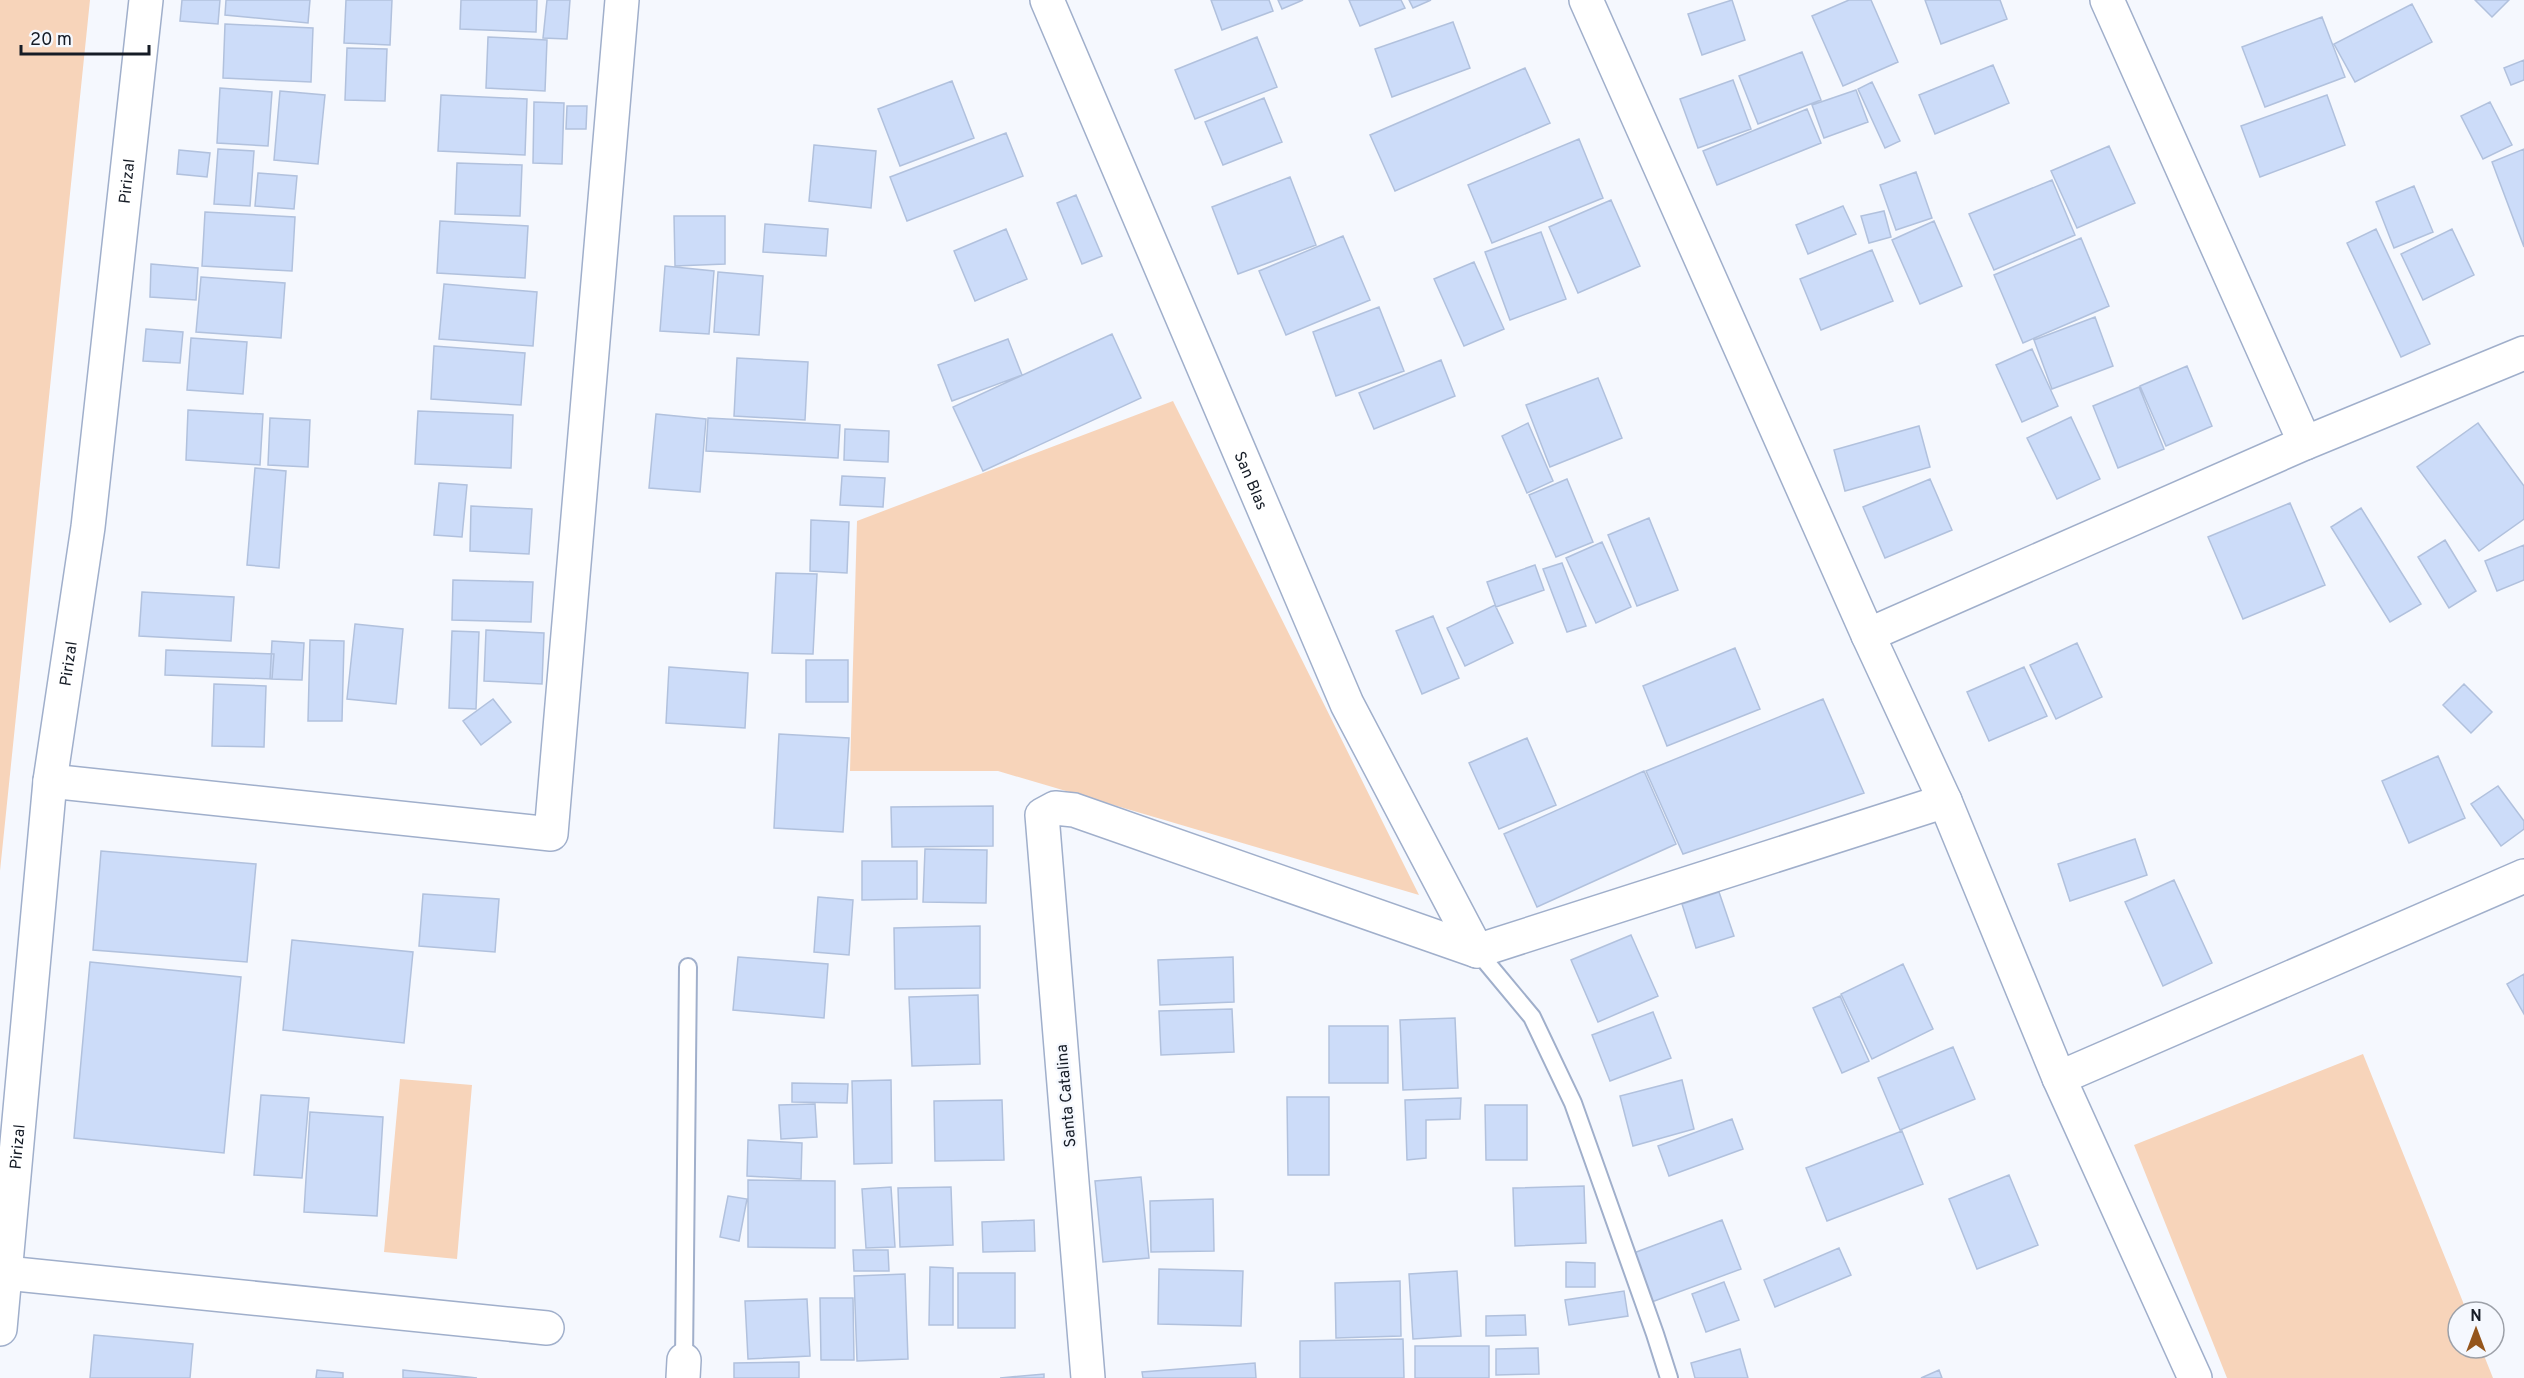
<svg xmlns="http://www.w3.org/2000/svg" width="2524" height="1378" viewBox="0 0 2524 1378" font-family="Overpass,sans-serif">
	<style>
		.green { fill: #f7d4ba }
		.building { fill: #ccdcf9; stroke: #b1c1dd; stroke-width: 1.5 }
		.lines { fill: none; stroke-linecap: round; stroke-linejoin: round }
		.lane-casing { stroke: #a0afcb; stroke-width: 20 }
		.street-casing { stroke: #a0afcb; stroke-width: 36 }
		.lane { stroke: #fff; stroke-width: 16 }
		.street { stroke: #fff; stroke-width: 33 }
		.labels { text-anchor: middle; stroke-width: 5; stroke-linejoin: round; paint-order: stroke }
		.street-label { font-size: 16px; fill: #161c26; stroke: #f5f8fe }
	</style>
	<rect width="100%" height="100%" fill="#f5f8fe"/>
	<path class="green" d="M0,0H90L0,871Z
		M1173,401L1419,895L998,771H850L857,521Z
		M2363,1054L2467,1312H2458V1348H2481L2493,1378H2227L2134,1145Z
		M400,1079L472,1085L457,1259L384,1252Z"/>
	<path class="building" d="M182,0H220L218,24L180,21Z
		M226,0H310L308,23L225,15Z
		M346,0H392L390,45L344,43Z
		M461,0H537L536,32L460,29Z
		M547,0H570L567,39L543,38Z
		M1211,0H1269L1273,11L1222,30Z
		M1278,0H1303L1282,9Z
		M1349,0H1401L1405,8L1360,26Z
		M1409,0H1431L1413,8Z
		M1732,0L1745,40L1702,55L1688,14Z
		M1849,0H1871L1898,62L1843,86L1812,16Z
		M1925,0H2000L2007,19L1941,44Z
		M2475,0H2509L2492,17Z
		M2412,4L2432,42L2355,82L2334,44Z
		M2322,17L2345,77L2265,107L2242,47Z
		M1453,22L1470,68L1392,97L1375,49Z
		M225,24L313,28L311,82L223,78Z
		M488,37L547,40L545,91L486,88Z
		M1257,37L1277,87L1195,119L1175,70Z
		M347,48L387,49L385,101L345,100Z
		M1802,52L1821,100L1758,124L1739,76Z
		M2524,60V80L2511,85L2504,68Z
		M1993,65L2009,103L1935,134L1919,95Z
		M1525,68L1550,123L1395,191L1370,135Z
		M1733,80L1751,129L1698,148L1680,99Z
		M952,81L974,138L900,166L878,109Z
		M1872,82L1900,141L1885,148L1858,89Z
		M220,88L272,92L268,146L217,143Z
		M1856,90L1868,122L1824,138L1812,105Z
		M280,91L325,95L318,164L274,160Z
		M441,95L527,99L525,155L438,151Z
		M2327,95L2345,145L2260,177L2241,126Z
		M1264,98L1282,142L1223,165L1205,122Z
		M534,102L564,103L562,164L533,163Z
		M2490,102L2512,145L2483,159L2461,116Z
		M567,106H587L586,129H566Z
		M1807,109L1821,143L1717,185L1703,151Z
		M1006,133L1023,176L907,221L890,177Z
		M1579,139L1603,198L1492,243L1468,185Z
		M814,145L876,151L871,208L809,201Z
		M2109,146L2135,203L2077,228L2051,171Z
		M218,149L254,151L250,206L214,204Z
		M2524,149V247L2492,162Z
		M179,150L210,153L207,177L177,174Z
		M457,163L522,165L520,216L455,214Z
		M1916,172L1932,218L1896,230L1880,185Z
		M258,173L297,176L294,209L255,206Z
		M1290,177L1316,245L1238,274L1212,207Z
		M2052,180L2075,235L1994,270L1969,214Z
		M2414,186L2433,232L2394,248L2376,202Z
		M1076,195L1102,256L1082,264L1057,203Z
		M1611,200L1640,266L1578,293L1549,227Z
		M1843,206L1856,234L1808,254L1796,225Z
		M1884,211L1891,237L1869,243L1861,216Z
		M205,212L295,217L292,271L202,266Z
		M674,216H725V264L675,266Z
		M440,221L528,226L525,278L437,273Z
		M1934,221L1962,286L1920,304L1892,240Z
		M765,224L828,229L826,256L763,252Z
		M1006,229L1027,279L975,301L954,251Z
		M2376,229L2430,344L2401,357L2347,243Z
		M2452,229L2474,275L2423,300L2401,254Z
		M1541,232L1566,299L1510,320L1485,252Z
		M1343,236L1370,300L1286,335L1259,271Z
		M2081,238L2109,306L2023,343L1994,275Z
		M1872,250L1893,301L1821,330L1800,279Z
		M1474,262L1504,329L1464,346L1434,279Z
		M151,264L198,268L196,300L150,297Z
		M665,266L714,271L709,334L660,331Z
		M718,272L763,276L759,335L714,332Z
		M201,277L285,283L281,338L196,332Z
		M444,284L537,292L533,346L439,339Z
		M1379,307L1404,371L1336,396L1313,332Z
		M2095,317L2113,366L2052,389L2034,340Z
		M146,329L183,332L180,363L143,361Z
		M1112,334L1141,398L983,471L953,407Z
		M191,338L247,342L243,394L187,390Z
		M1008,339L1022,375L952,401L938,365Z
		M434,346L525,353L521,405L431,399Z
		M2032,349L2058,406L2022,422L1996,365Z
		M737,358L808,362L805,420L734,416Z
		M1441,360L1455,396L1374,429L1359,393Z
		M2187,366L2212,426L2166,446L2140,386Z
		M1598,378L1622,438L1550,467L1526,405Z
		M2139,387L2164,449L2118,468L2093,406Z
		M188,410L263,414L260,465L186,460Z
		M418,411L513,415L511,468L415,464Z
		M656,414L706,419L700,492L649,488Z
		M2071,417L2100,479L2057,499L2027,438Z
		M270,418L310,420L308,467L268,465Z
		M708,418L840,425L838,458L706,451Z
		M1528,423L1553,481L1527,493L1502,436Z
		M2478,423L2524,486V519L2479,551L2417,467Z
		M1919,426L1930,467L1845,491L1834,450Z
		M845,429L889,431L888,462L844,460Z
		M255,468L286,471L279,568L247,565Z
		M842,476L885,478L883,507L840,505Z
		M1567,479L1593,542L1556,557L1529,495Z
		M1930,479L1952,530L1885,558L1863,507Z
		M439,483L467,485L462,537L434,535Z
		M2290,503L2325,585L2243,619L2208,537Z
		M471,506L532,509L529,554L470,551Z
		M2361,508L2421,604L2390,622L2331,527Z
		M1649,518L1678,590L1637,606L1608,535Z
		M811,520L849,522L847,573L810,571Z
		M2445,540L2476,591L2449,608L2418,557Z
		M1602,542L1631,607L1596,623L1566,558Z
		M2524,545V580L2497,591L2485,561Z
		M1562,563L1586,626L1567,632L1543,569Z
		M1535,565L1544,590L1496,607L1487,582Z
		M776,573L817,574L813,654L772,653Z
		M453,580L533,582L531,622L452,620Z
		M142,592L234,597L231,641L139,636Z
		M1495,605L1513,643L1465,666L1447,628Z
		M1433,616L1459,678L1422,694L1396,631Z
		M355,624L403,629L396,704L347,699Z
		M486,630L544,633L542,684L484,681Z
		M452,631L479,632L476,709L449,708Z
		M310,640L344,641L342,721H308Z
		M272,641L304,643L302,680L270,679Z
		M2077,643L2102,697L2056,719L2030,665Z
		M1735,648L1760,709L1667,746L1643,686Z
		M166,650L274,654L272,679L165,675Z
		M806,660H848V702H806Z
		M669,667L748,673L745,728L666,723Z
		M2024,667L2047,716L1989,741L1967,692Z
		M214,684L266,686L264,747L212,746Z
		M2464,684L2492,712L2471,733L2443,705Z
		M493,699L511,722L481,745L463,721Z
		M1823,699L1864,793L1683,854L1646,771Z
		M779,734L849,738L843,832L774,828Z
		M1527,738L1556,805L1499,829L1469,763Z
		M2438,756L2465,818L2409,843L2382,781Z
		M1644,771L1676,844L1537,907L1504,834Z
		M2498,786L2524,821V829L2501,846L2471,804Z
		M993,806V846L892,847L891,807Z
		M2135,839L2147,875L2070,901L2058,864Z
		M925,849L987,850L986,903L923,902Z
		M101,851L256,864L247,962L93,950Z
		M862,861H917V899L862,900Z
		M2174,880L2212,963L2163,986L2125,902Z
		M1719,892L1734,936L1696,948L1682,904Z
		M423,894L499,899L495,952L419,946Z
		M818,897L853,900L849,955L814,952Z
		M980,926V988L895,989L894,928Z
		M1631,935L1658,996L1598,1022L1571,960Z
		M292,940L413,952L404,1043L283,1030Z
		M738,957L828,964L824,1018L733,1010Z
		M1233,957L1234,1002L1160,1005L1158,960Z
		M90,962L241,977L224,1153L74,1138Z
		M1903,964L1933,1029L1872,1059L1841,994Z
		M2524,974V1014L2507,984Z
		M978,995L980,1064L912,1066L909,997Z
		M1840,996L1869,1061L1842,1073L1813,1008Z
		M1232,1009L1234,1052L1161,1055L1159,1011Z
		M1653,1012L1671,1058L1610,1081L1592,1035Z
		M1455,1018L1458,1088L1403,1090L1400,1020Z
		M1329,1026H1388V1083H1329Z
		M1953,1047L1975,1099L1900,1130L1878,1078Z
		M891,1080L892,1163L854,1164L852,1081Z
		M1682,1080L1694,1129L1633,1146L1620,1096Z
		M792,1083L848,1084L847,1103L792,1102Z
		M261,1095L309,1098L302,1178L254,1175Z
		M1287,1097H1329V1175H1288Z
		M1461,1098L1460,1119L1426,1120V1158L1407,1160L1405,1100Z
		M1002,1100L1004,1160L935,1161L934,1101Z
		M815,1104L817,1137L781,1139L779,1105Z
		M1485,1105H1527V1160H1486Z
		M310,1112L383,1117L377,1216L304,1212Z
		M1732,1119L1743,1149L1669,1176L1658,1146Z
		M1902,1131L1923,1184L1827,1221L1806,1168Z
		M748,1140L802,1143L801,1179L747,1176Z
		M2009,1175L2038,1245L1977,1269L1949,1199Z
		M1141,1177L1149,1258L1103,1262L1095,1181Z
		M748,1180L835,1181V1248L748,1247Z
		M1584,1186L1586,1243L1515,1246L1513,1188Z
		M891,1187L895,1247L866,1248L862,1189Z
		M951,1187L953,1245L900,1247L898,1188Z
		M728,1196L747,1199L739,1241L720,1237Z
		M1213,1199L1214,1251L1151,1252L1150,1201Z
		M1034,1220L1035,1251L983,1252L982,1222Z
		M1722,1220L1741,1269L1649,1303L1631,1254Z
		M1839,1248L1851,1275L1775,1307L1764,1280Z
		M853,1250H888L889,1271H854Z
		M1566,1262L1595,1263V1287H1566Z
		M930,1267L953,1268V1325H929Z
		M1159,1269L1243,1271L1241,1326L1158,1324Z
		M1457,1271L1461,1336L1413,1339L1409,1274Z
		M958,1273H1015V1328H958Z
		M905,1274L908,1359L857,1361L854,1276Z
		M1400,1281L1401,1336L1336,1338L1335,1283Z
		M1724,1282L1739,1320L1706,1332L1692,1294Z
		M1624,1291L1628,1316L1569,1325L1565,1300Z
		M820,1298H853L854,1360H821Z
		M807,1299L810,1356L748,1359L745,1301Z
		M1525,1315L1526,1335L1486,1336V1316Z
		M94,1335L193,1344L190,1378H90Z
		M1403,1339L1404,1378H1300V1341Z
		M1415,1346H1489V1378H1415Z
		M1538,1348L1539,1374L1496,1375V1349Z
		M1740,1349L1748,1378H1695L1691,1363Z
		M799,1362V1378H734V1363Z
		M1255,1363L1256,1378H1143L1142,1372Z
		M317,1370L343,1373V1378H316Z
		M403,1370L477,1378H403Z
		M1939,1370L1942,1378H1921Z
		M1044,1374V1378H1000Z"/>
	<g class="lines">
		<g class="lane-casing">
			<path id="lane" d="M1477,951L1532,1017L1573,1103L1655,1334L1669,1378
				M684,1360L688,967"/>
		</g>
		<g class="street-casing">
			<g id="street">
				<path id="s1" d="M1047,0L1347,704L1477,951"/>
				<path d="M1586,0L1868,635L1945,801L2059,1078L2195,1378"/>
				<path d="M2107,0L2305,443"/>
				<path d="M1868,635L2305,443L2524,353"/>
				<path d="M50,781L551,834L622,0"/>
				<path d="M2059,1078L2524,876"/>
				<path d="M6,1273L547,1328"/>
				<path id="s2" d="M0,1329L50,781L88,527L146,0"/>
				<path d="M683,1378L684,1360"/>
				<path d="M1088,1378L1042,815L1055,808L1074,810L1477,951L1945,801"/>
			</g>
		</g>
		<use href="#lane" class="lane"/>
		<use href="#street" class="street"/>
	</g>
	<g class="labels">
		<g class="street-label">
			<text dy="6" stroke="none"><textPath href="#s2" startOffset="1155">Pirizal</textPath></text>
			<text dy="6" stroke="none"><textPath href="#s1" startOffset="522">San Blas</textPath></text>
			<text dy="6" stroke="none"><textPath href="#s2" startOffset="669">Pirizal</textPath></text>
			<text transform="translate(1065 1096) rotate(-95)" y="6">Santa Catalina</text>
			<text dy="6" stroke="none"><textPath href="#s2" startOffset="183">Pirizal</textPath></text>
		</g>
	</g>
	<g transform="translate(2476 1330)"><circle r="28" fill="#f5f8fe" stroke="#9ca0a8" stroke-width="1.5"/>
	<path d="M0-4.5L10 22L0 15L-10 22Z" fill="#95561d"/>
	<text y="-9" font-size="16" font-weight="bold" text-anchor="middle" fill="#161c26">N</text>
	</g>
	<path d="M21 45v9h128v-9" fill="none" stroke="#161c26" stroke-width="3"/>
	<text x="30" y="45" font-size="18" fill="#161c26" stroke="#f5f8fe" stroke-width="4.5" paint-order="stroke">20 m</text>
</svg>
